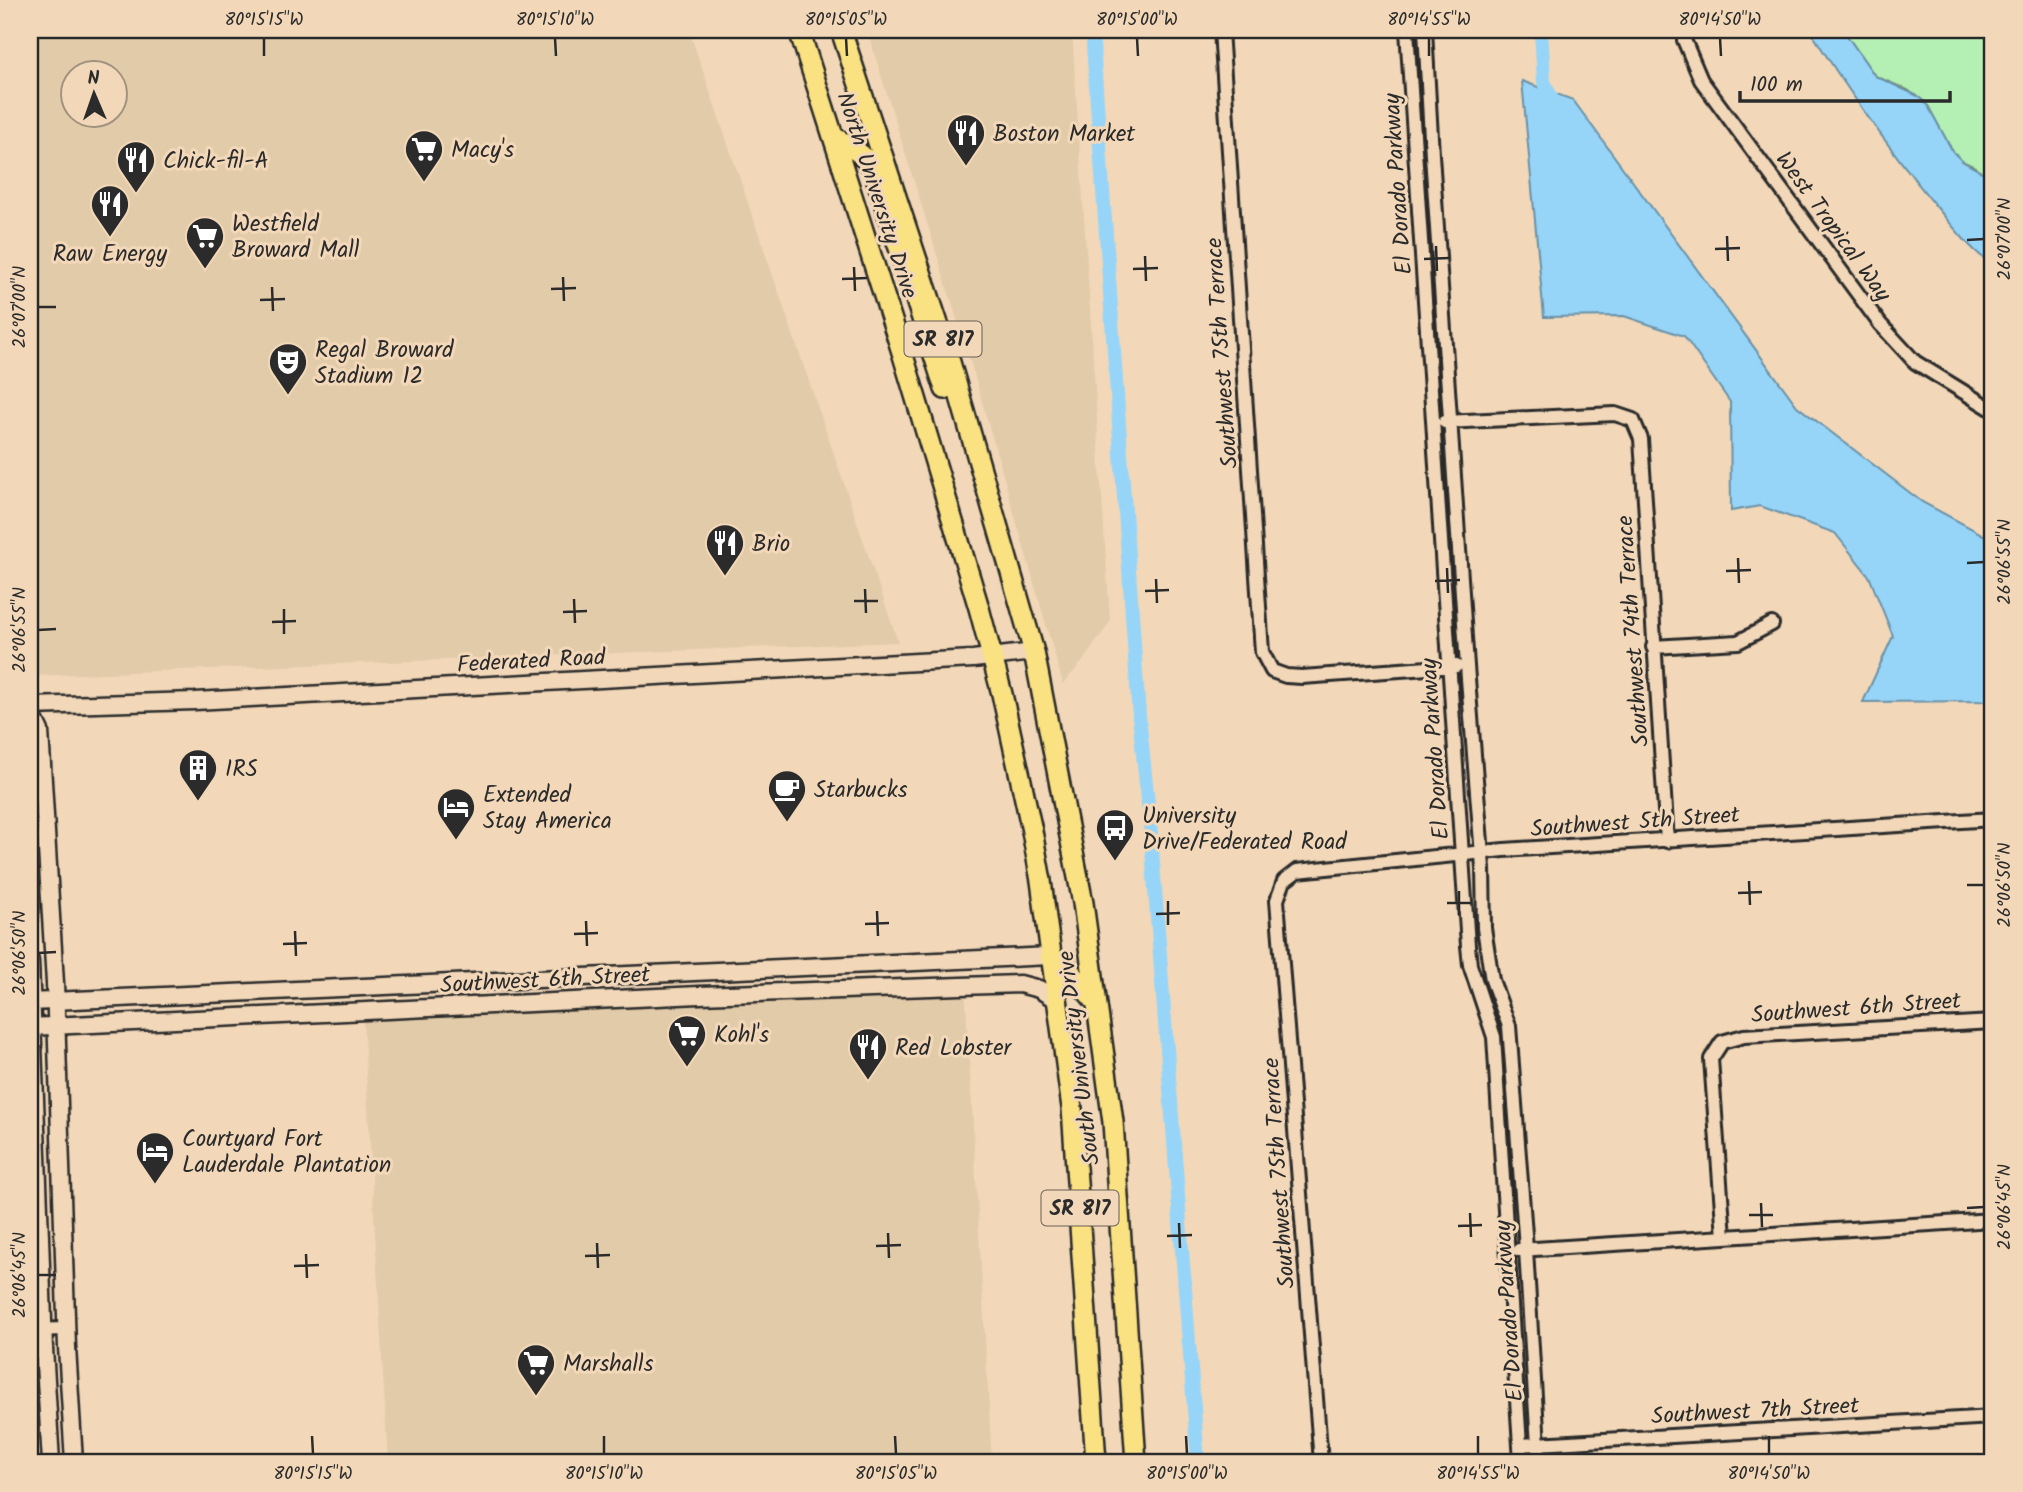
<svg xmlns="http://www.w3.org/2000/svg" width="2023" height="1492" viewBox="0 0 2023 1492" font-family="Kalam,sans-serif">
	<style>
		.built { fill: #e2cba9; fill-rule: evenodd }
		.green { fill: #b4efb3; stroke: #708d6f; stroke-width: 2 }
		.water { fill: #96d5f8; stroke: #6b91a6; stroke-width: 2 }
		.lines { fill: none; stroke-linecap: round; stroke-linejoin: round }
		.canal { stroke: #96d5f8; stroke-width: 14 }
		.minor-casing { stroke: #2b2b2b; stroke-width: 18 }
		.tertiary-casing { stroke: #2b2b2b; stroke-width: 21 }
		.primary-casing { stroke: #2b2b2b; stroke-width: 24 }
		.minor { stroke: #f2d8b9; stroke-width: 12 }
		.tertiary { stroke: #f2d8b9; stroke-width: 16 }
		.primary { stroke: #fae181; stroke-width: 19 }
		.ticks { fill: none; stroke: #2b2b2b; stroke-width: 2.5 }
		.labels { text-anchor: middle; stroke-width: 6; stroke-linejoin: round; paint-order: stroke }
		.shield { fill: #f2d8b9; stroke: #675f56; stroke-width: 2 }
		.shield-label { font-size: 21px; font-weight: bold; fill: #2b2b2b }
		.poi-label { font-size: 23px; fill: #2b2b2b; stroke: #f2d8b9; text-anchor: start }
		.street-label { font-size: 23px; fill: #2b2b2b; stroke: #f2d8b9 }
		.neatline { fill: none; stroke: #2b2b2b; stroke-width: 2.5 }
		.ticks-label { font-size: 18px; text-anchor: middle; fill: #2b2b2b }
	</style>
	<rect width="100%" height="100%" fill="#f2d8b9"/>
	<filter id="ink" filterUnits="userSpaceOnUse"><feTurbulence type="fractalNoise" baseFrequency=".0143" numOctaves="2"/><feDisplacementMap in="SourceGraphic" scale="14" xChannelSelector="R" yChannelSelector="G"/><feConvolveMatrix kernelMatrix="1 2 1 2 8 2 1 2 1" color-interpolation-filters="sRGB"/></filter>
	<g filter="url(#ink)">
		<path class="built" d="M30,30H689L898,642L30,676ZM74,74H116V116H74Z
			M867,30H1072L1110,622L1083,661L1063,684L975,377Z
			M965,985L992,1462H388L363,1019Z"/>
		<path class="green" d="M1843,30H1993V213L1975,167L1962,161L1953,152L1928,106L1908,90L1875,76Z"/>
		<path class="water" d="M1810,30H1843L1875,76L1920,97L1928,106L1953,152L1962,161L1985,174L1989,182L1993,213V265C1969,249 1953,226 1934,204C1890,149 1847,90 1810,30Z
			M1522,81L1573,100L1797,406L1922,502L1993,540V701L1863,702L1893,636L1869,576L1835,533L1760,506L1731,511L1730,402L1684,336L1624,316L1544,317Z"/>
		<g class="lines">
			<path class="canal" d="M1092,30L1139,716L1150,823L1198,1462
				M1541,30L1544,82L1555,106"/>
			<g class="minor-casing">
				<path id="minor" d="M1221,30L1262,652L1272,671L1286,676L1302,677L1456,666
					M1407,30L1468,946L1470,965L1494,1037L1521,1462
					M1425,30L1432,155L1467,666L1483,868L1484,928L1492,980L1509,1026L1525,1234L1539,1462
					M1684,30V40L1701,80L1880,324L1915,362L1993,410
					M1445,422L1615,414L1633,420L1641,439L1667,841
					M1653,647L1738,642L1772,624
					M1724,1237L1711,1059L1722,1042L1744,1036L1993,1022
					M1519,1250L1993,1220
					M30,1330L66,1329
					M1520,1445L1993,1417
					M1321,1462L1277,900L1284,881L1297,871L1504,850L1993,819"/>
			</g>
			<g class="tertiary-casing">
				<path id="tertiary" d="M30,706L195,701L973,659L1034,652
					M30,710L40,731L55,983L67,1347L74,1462
					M30,961L44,1348L51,1462
					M30,1002L1050,956
					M30,1027L699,995L1020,984L1039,989L1058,1001"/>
			</g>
			<g class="primary-casing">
				<path id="primary" d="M799,30L902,352L979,608L1002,694L1032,831L1041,881L1072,1108L1096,1462
					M841,30L945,345L1034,652L1083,903L1113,1122L1136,1462
					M834,137C849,146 863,153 873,168L945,389
					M1050,956L1063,963L1096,1002"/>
			</g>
			<use href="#minor" class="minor"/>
			<use href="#tertiary" class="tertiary"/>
			<use href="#primary" class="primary"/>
		</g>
	</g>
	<path class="ticks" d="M264,38V56M555,38L556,56M846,38L847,56M1137,38L1138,56M1429,38V56M1720,38L1721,56M1727,236L1728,261M1967,240L1984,239M1436,246L1437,271M1715,249L1740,248M1145,256L1146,281M1424,259L1449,258M854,267L855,291M1133,269L1158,268M563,277L564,301M842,279L867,278M272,287L273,311M551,289L576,288M260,300L285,299M38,307H56M1738,558L1739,583M1967,563L1984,562M1447,568L1448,593M1726,571L1751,570M1156,579L1157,603M1435,581L1460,580M865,589L866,613M1145,591L1169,590M574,599L575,623M854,601H878M284,609V634M563,612L587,611M272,622L296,621M38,630L56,629M1749,881L1750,905M1967,885H1984M1459,891V915M1738,893L1762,892M1168,901V925M1447,903H1471M877,911L878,936M1156,914L1180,913M586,921L587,946M865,924L889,923M295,931L296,956M574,934L598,933M283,944L307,943M38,953L56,952M1761,1203L1762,1227M1967,1208L1984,1207M1470,1213L1471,1237M1749,1215H1773M1179,1223L1180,1248M1458,1226L1482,1225M888,1233L889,1258M1167,1236L1192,1235M597,1243L598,1268M876,1246L901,1245M306,1254L307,1278M585,1256L610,1255M294,1266L319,1265M38,1275H56M312,1436L313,1454M604,1436V1454M895,1436L896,1454M1186,1436L1187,1454M1478,1436V1454M1769,1436V1454"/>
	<defs>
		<g id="restaurant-pin" transform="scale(2.0125)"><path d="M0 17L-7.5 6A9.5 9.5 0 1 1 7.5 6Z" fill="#2b2b2b" stroke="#f2d8b9"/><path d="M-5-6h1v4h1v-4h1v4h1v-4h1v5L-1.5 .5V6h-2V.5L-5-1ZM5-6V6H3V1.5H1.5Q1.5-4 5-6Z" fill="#fff"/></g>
		<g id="supermarket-pin" transform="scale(2.0125)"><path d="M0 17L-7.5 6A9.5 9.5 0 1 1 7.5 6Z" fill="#2b2b2b" stroke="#f2d8b9"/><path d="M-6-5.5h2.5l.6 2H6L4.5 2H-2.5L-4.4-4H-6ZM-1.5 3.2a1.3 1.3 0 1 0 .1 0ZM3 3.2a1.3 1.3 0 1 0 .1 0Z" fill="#fff"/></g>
		<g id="theatre-pin" transform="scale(2.0125)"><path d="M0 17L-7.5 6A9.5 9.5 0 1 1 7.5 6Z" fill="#2b2b2b" stroke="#f2d8b9"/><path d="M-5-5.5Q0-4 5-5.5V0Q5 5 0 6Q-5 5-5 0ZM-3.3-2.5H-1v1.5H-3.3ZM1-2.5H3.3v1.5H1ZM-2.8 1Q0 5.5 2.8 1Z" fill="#fff"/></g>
		<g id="building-pin" transform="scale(2.0125)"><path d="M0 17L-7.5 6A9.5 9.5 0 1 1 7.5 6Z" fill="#2b2b2b" stroke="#f2d8b9"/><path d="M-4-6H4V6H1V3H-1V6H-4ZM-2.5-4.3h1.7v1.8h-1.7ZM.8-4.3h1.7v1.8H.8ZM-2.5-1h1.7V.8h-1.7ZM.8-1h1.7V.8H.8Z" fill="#fff"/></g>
		<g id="cafe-pin" transform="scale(2.0125)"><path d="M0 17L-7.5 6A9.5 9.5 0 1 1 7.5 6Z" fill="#2b2b2b" stroke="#f2d8b9"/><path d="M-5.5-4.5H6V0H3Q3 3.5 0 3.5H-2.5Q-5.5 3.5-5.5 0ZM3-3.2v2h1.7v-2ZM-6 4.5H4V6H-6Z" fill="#fff"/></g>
		<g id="hotel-pin" transform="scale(2.0125)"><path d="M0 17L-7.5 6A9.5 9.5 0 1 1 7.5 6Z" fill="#2b2b2b" stroke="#f2d8b9"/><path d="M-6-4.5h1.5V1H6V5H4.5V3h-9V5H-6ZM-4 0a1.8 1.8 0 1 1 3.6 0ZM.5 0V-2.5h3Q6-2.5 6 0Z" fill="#fff"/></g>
		<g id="bus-pin" transform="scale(2.0125)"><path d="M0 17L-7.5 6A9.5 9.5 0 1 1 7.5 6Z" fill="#2b2b2b" stroke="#f2d8b9"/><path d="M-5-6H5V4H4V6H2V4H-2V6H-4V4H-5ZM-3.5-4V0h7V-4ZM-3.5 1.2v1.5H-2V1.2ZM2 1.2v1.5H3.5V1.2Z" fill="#fff"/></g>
	</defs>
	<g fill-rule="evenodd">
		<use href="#restaurant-pin" x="966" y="133"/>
		<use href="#supermarket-pin" x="424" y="149"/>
		<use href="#restaurant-pin" x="136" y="160"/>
		<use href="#restaurant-pin" x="110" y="204"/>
		<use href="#supermarket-pin" x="205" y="236"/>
		<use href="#theatre-pin" x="288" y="362"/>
		<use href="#restaurant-pin" x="725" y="543"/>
		<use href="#building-pin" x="198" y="768"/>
		<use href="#cafe-pin" x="787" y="789"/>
		<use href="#hotel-pin" x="456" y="807"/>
		<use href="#bus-pin" x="1115" y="828"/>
		<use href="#supermarket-pin" x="687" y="1034"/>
		<use href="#restaurant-pin" x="868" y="1047"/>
		<use href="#hotel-pin" x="155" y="1151"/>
		<use href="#supermarket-pin" x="536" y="1363"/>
	</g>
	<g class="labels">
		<g class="shield">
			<rect x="904.5" y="321.5" width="77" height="35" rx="5"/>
			<rect x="1041.5" y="1190.5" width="77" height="35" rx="5"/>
		</g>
		<g class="shield-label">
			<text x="943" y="346">SR 817</text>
			<text x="1080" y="1215">SR 817</text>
		</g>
		<g class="poi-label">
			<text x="993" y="141">Boston Market</text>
			<text x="451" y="157">Macy's</text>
			<text x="163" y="168">Chick-fil-A</text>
			<text x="232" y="231">Westfield<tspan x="232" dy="26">Broward Mall</tspan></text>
			<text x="110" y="261" text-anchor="middle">Raw Energy</text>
			<text x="315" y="357">Regal Broward<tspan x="315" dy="26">Stadium 12</tspan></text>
			<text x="752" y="551">Brio</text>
			<text x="225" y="776">IRS</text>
			<text x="814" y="797">Starbucks</text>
			<text x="483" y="802">Extended<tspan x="483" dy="26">Stay America</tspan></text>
			<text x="1142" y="823">University<tspan x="1142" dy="26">Drive/Federated Road</tspan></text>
			<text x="714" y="1042">Kohl's</text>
			<text x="895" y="1055">Red Lobster</text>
			<text x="182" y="1146">Courtyard Fort<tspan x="182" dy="26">Lauderdale Plantation</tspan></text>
			<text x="563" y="1371">Marshalls</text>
		</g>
		<g class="street-label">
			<text transform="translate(1397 184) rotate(-94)" y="8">El Dorado Parkway</text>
			<text transform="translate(878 195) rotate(72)" y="8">North University Drive</text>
			<text transform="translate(1834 226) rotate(54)" y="8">West Tropical Way</text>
			<text transform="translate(1221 353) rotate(-94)" y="8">Southwest 75th Terrace</text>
			<text transform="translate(1632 631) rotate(-94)" y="8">Southwest 74th Terrace</text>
			<text transform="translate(531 660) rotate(-3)" y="8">Federated Road</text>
			<text transform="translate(1434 749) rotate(-94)" y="8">El Dorado Parkway</text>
			<text transform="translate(1635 821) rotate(-4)" y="8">Southwest 5th Street</text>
			<text transform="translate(545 979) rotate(-3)" y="8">Southwest 6th Street</text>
			<text transform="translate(1856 1007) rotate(-4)" y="8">Southwest 6th Street</text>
			<text transform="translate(1078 1058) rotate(-97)" y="8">South University Drive</text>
			<text transform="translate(1278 1173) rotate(-94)" y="8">Southwest 75th Terrace</text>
			<text transform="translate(1508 1311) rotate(-94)" y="8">El Dorado Parkway</text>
			<text transform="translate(1755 1410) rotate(-3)" y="8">Southwest 7th Street</text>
		</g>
	</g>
	<rect width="2023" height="1492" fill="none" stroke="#f2d8b9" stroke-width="77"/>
	<g transform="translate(94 94) rotate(358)"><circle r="33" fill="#f2d8b9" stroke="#a29380" stroke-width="2"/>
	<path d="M0-5L12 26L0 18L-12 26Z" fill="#2b2b2b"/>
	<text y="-10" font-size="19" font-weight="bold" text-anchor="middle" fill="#2b2b2b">N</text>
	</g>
	<path d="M1740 91v10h210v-10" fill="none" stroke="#2b2b2b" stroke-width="3.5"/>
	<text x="1750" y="91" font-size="21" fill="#2b2b2b" stroke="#f2d8b9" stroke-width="5" paint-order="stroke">100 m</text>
	<rect x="38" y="38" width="1946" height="1416" class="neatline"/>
	<g class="ticks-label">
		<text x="264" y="25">80°15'15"W</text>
		<text x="555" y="25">80°15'10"W</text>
		<text x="846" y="25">80°15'05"W</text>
		<text x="1137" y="25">80°15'00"W</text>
		<text x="1429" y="25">80°14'55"W</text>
		<text x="1720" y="25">80°14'50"W</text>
		<text transform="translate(2004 239) rotate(-90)" y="6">26°07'00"N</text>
		<text transform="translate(19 307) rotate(-90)" y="6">26°07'00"N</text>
		<text transform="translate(2004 562) rotate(-90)" y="6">26°06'55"N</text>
		<text transform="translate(19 630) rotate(-90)" y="6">26°06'55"N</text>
		<text transform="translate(2004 885) rotate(-90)" y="6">26°06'50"N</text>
		<text transform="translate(19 953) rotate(-90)" y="6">26°06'50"N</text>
		<text transform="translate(2004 1207) rotate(-90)" y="6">26°06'45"N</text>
		<text transform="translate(19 1275) rotate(-90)" y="6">26°06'45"N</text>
		<text x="313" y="1479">80°15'15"W</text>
		<text x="604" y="1479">80°15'10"W</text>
		<text x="896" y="1479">80°15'05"W</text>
		<text x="1187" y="1479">80°15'00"W</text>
		<text x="1478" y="1479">80°14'55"W</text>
		<text x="1769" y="1479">80°14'50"W</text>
	</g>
</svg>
